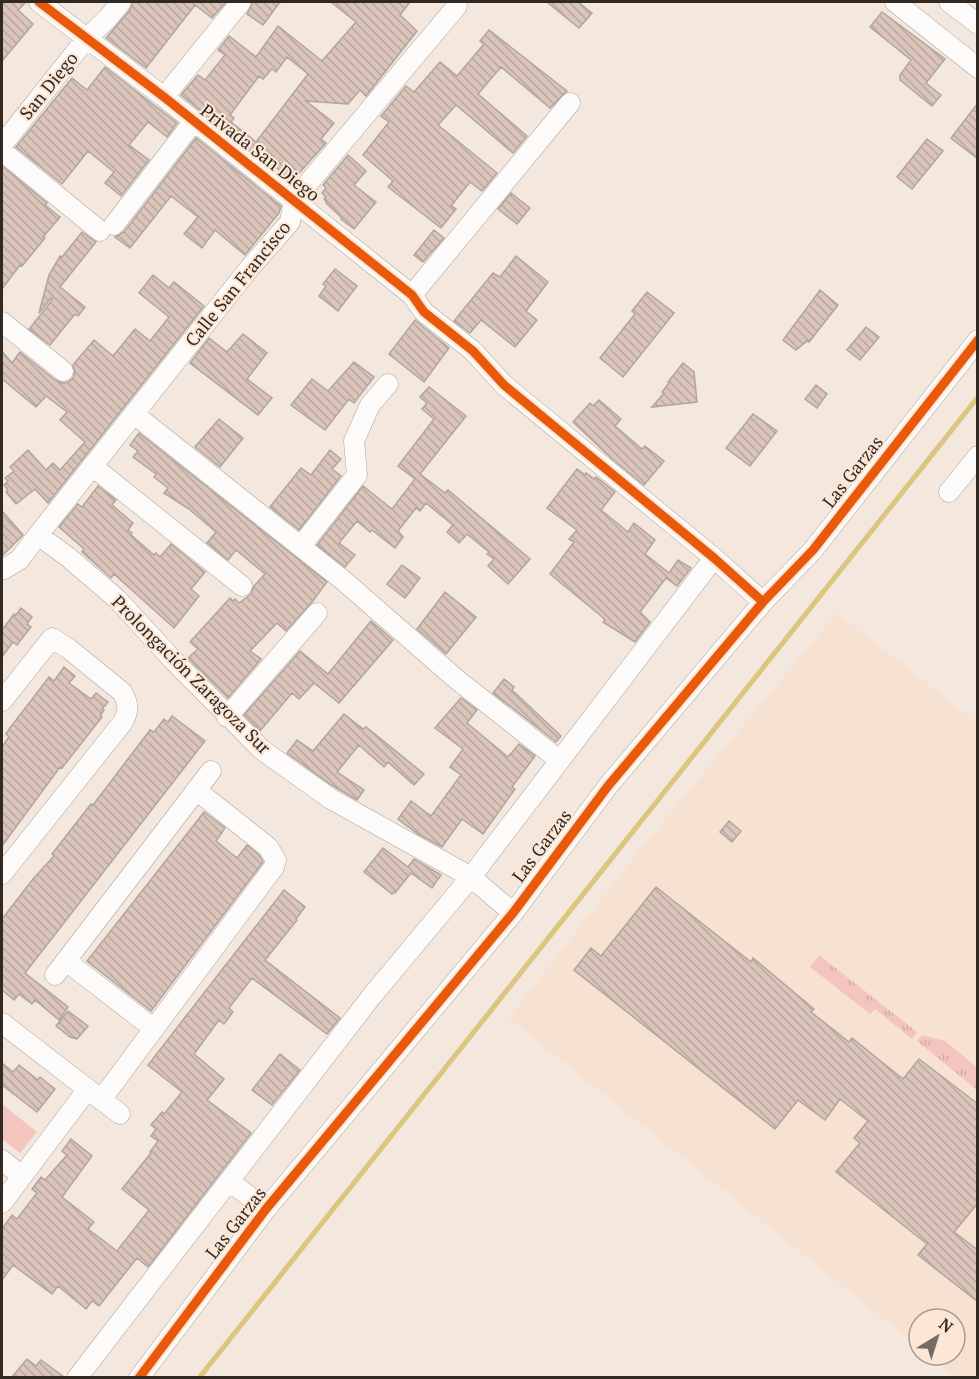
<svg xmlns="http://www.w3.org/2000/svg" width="979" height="1379" viewBox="0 0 979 1379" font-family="'PT Serif',serif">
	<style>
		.built { fill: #f7e2d1 }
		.grass { fill: #f4c5bf }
		.park { fill: url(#park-tufts) }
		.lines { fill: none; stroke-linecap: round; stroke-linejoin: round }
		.stream { stroke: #dac67f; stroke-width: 5 }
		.building { fill: url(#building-back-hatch); stroke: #afa69f; stroke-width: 1.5; fill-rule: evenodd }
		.minor-casing { stroke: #ada49d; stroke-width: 21 }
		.minor { stroke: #fdfbfa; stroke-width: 20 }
		.cycleway-casing { stroke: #fce6d5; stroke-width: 13 }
		.cycleway { stroke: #e8590c; stroke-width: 9 }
		.labels { text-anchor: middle; stroke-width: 4.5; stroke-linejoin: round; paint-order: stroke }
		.street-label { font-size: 18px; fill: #312922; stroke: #fce6d5 }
	</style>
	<defs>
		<pattern id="park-tufts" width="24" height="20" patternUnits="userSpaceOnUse" patternTransform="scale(1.5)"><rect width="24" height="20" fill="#f4c5bf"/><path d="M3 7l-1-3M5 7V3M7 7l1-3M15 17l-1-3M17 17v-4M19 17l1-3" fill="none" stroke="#d2a9a4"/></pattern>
		<pattern id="building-back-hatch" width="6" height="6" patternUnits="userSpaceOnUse" patternTransform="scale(1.5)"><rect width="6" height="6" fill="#dbc4ba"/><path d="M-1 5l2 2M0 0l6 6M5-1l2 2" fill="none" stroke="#bca8a0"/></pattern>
	</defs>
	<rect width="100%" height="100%" fill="#f3e7de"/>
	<path class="built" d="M837,613L977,723V1377H957L929,1355H955V1319H919V1347L509,1018L645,844Z"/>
	<path class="grass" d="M2,1104L37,1132L20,1153L2,1139Z"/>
	<path class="park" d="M819,955L917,1032L912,1039L875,1009L870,1014L810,967Z
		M922,1035L945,1041L977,1067V1090L917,1041Z"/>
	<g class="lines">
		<path class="stream" d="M199,1378L978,397"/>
	</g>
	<path class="building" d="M2,2H26L18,10L33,24L2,61Z
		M133,2H226L212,18L195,5L146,68L106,38L130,10Z
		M253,2H280L263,25L247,14Z
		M331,2H410L400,15L417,31L366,96L360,90L348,104L306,101L334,123L321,139L326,143L292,181L263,156L261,159L181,95L198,75L205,80L225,55L218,50L229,36L256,57L278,26L322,61L356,22ZM287,57L308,74L256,142L231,122L234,118L230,115L259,76L263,79L272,69L276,72Z
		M547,2H578L592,13L579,28Z
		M882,12L945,59L926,83L941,95L932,106L900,80V75L911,60L870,27Z
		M489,30L567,91L550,108L501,67L478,94L527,136L513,153L456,105L438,125L497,173L482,191L470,182L451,206L456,209L441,228L388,187L393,181L363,155L389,122L381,116L406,86L414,92L440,62L457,76L484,44L480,41Z
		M105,67L177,123L167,137L148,122L129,145L149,160L121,196L105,183L114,172L88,151L62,184L16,147L72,78L87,90Z
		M978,103V159L951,138Z
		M196,138L281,206L279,213L245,255L215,230L202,248L184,234L198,217L171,196L130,248L115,237L124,232Z
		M927,139L943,151L912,189L897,177Z
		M348,155L366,171L354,185L376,202L354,229L341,219L342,218L326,203L327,202L324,199L326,197L322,193L326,188L323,185Z
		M2,166L47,203L45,205L60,217L43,237L45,238L22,266L20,265L2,289Z
		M511,193L530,208L517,224L498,209Z
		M434,230L444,238L423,262L414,255Z
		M82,232L96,242L60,287L85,307L78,316L75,314L50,345L29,329L53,299L51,298L39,313L49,275L60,256L62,257Z
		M516,256L548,282L526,311L537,320L515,347L481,320L470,333L454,321L493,273L500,277Z
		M335,269L357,286L338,311L319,296L326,286L323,284Z
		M153,275L169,288L174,282L204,306L48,503L35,489L16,504L6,492L8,490L4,485L8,481L5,478L14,471L10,467L28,450L46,470L53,463L60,470L85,442L60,420L67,412L46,396L36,407L2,379V351L12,363L20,352L55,380L62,383L68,382L73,378L75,372L73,365L94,340L113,356L135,329L150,341L169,317L139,293Z
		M820,290L838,305L809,342L807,341L796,350L783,340Z
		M647,292L674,313L623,377L600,358L635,314L632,311Z
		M415,320L449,348L424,382L389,354Z
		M866,327L879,337L860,360L847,350Z
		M243,334L267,353L247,379L272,398L258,415L190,363L209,338L227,352Z
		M354,362L374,377L354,403L349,399L325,430L291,405L312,379L328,391Z
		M683,363L694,372L697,402L652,407L664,393L662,392L669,383L668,382Z
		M816,385L827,394L817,408L805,399Z
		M429,387L466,416L420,474L445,493L448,490L530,559L508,584L488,566L494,559L487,554L489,552L467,534L459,543L447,532L453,525L426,503L420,511L416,508L398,531L403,537L395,548L372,530L370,532L357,521L339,543L355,555L345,567L317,545L363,486L392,509L415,479L398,466L434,419L422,409L427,403L420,397Z
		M599,400L621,419L615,426L642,449L645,446L664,461L644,485L611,458L573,422L590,403L593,406Z
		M753,414L777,431L750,466L726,448Z
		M219,419L243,438L220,467L195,447Z
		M139,433L327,582L312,602L286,631L277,623L250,651L261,659L228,698L188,658L198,649L190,642L230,598L233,601L235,599L239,603L251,594L254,586L265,574L236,550L228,560L207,543L216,532L189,509L164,493L168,488L154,477L156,474L133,457L138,451L130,445Z
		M330,450L341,459L332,469L341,476L299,530L270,507L301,468L311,475Z
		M577,469L585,475L586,473L594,479L596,477L615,492L601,510L628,532L634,523L655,540L645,554L669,573L678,560L691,568L677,586L666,578L640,612L650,622L635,642L603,622L605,620L601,616L550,574L574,542L569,539L577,530L547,508Z
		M98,486L116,500L112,505L133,523L128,530L132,533L131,535L154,555L156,553L160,557L171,544L205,572L191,589L199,596L174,628L114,574L111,578L82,552L84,549L59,527L78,504L82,507Z
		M2,511L23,535L2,556Z
		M402,565L420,578L405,598L387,584Z
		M445,592L476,617L446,654L417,629Z
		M21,608L32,617L27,624L31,627L17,645L13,642L2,657V630L14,614L16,615Z
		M371,621L393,640L339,703L314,683L299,699L292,693L260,731L244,715L300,651L328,674Z
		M64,667L75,676L69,683L91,699L96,693L108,702L102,709L104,710L100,716L102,717L62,768L60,767L2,846V747L9,737L6,734L10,728L49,677L54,681Z
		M504,679L514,687L512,690L561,736L556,742L493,693Z
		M461,698L477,710L467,723L508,757L519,744L535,756L512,787L515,789L483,834L462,819L442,847L418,834L398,819L411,801L431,816L461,775L450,767L463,749L435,728Z
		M344,714L363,729L366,727L424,774L414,785L388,762L384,767L359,745L337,772L364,790L357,800L330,784L287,753L297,740L313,751Z
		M172,716L205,741L25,973L68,1007L59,1020L35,1000L32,1004L19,994L14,1000L2,990V919L33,879L54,856L52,854L91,804L93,805L150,730L154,732L164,719L168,722Z
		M204,812L225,828L216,841L237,858L247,845L259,855L263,862L151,1011L87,961Z
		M729,821L741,831L732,842L720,832Z
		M383,848L408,867L414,859L441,875L432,888L411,873L395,893L394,892L392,894L364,872Z
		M656,887L751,962L753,958L814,1009L811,1012L849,1042L852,1038L903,1079L919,1059L978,1104V1203L954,1232L978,1250V1302L918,1255L927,1244L836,1172L860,1143L854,1138L868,1121L840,1099L825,1120L798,1100L775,1129L574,970L591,948L601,956Z
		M284,890L305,907L296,919L297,920L265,960L340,1018L327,1034L252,978L229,1008L233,1012L224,1024L219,1020L194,1054L224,1079L207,1100L251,1133L148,1267L137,1258L99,1306L92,1301L86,1309L58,1286L52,1294L13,1265L2,1280V1229L12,1215L17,1219L37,1193L32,1189L41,1177L45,1180L67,1155L62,1151L71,1139L92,1156L62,1197L94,1222L88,1229L117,1251L149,1210L122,1189L151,1153L150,1152L158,1141L151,1136L156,1129L151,1125L162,1112L164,1114L182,1092L148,1065Z
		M68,1011L88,1026L77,1039L70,1037L56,1026Z
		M280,1054L300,1070L272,1105L252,1090Z
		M2,1063L13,1072L19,1065L38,1080L40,1077L55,1089L37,1112L2,1085Z
		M27,1359L36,1366L41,1360L64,1377H12Z"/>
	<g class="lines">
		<g class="minor-casing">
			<path id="minor" d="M39,2L164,97L412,295L424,312L473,351L504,385L714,558L763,602
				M895,2L978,68
				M949,2L978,24
				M164,97L241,2
				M2,145L86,39L108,18L121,2
				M2,151L100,231
				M114,225L194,121
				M412,295L570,103
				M2,322L63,371
				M134,414L344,581L455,678L559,760
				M92,466L242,586
				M949,492L978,456
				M38,535L68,557L117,599L172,659L262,750L331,799L471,877L513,913
				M301,546L357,475L354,441L370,405L388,384
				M2,568L4,569L19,560L38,535L248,270L290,222L294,200L457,6
				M2,701L52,638L69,649L122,692C129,704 129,710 123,722L2,874
				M227,717L317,613
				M66,961L153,1028
				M55,975L211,771
				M2,1023L120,1114
				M101,1100L274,867L276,860L268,847L196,790
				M2,1160L22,1176
				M229,1181L266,1209
				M2,1203L87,1090
				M77,1378L371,997L471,877L714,558
				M139,1378L266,1209L513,913L608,786L763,602L813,550L978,340"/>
		</g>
		<use href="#minor" class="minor"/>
		<g class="cycleway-casing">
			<path id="cycleway" d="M39,2L164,97L412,295L424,312L473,351L504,385L714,558L763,602
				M139,1378L266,1209L513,913L608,786L763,602L813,550L978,340"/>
		</g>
		<use href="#cycleway" class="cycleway"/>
	</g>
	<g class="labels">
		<g class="street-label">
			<text transform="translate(49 86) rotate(-51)" y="6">San Diego</text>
			<text transform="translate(260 153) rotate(38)" y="6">Privada San Diego</text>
			<text transform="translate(238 284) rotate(-51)" y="6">Calle San Francisco</text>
			<text transform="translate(853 472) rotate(-52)" y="6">Las Garzas</text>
			<text transform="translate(191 675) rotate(45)" y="6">Prolongación Zaragoza Sur</text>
			<text transform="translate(542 846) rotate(-53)" y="6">Las Garzas</text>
			<text transform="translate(236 1223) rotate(-52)" y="6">Las Garzas</text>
		</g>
	</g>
	<rect width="979" height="1379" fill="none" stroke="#312922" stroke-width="6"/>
	<g transform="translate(937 1337) rotate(38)"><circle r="28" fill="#fce6d5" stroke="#ab9a8d" stroke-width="1.5"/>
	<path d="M0-4.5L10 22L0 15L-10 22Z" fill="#756c64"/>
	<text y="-9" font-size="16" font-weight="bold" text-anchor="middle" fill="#312922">N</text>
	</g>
</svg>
